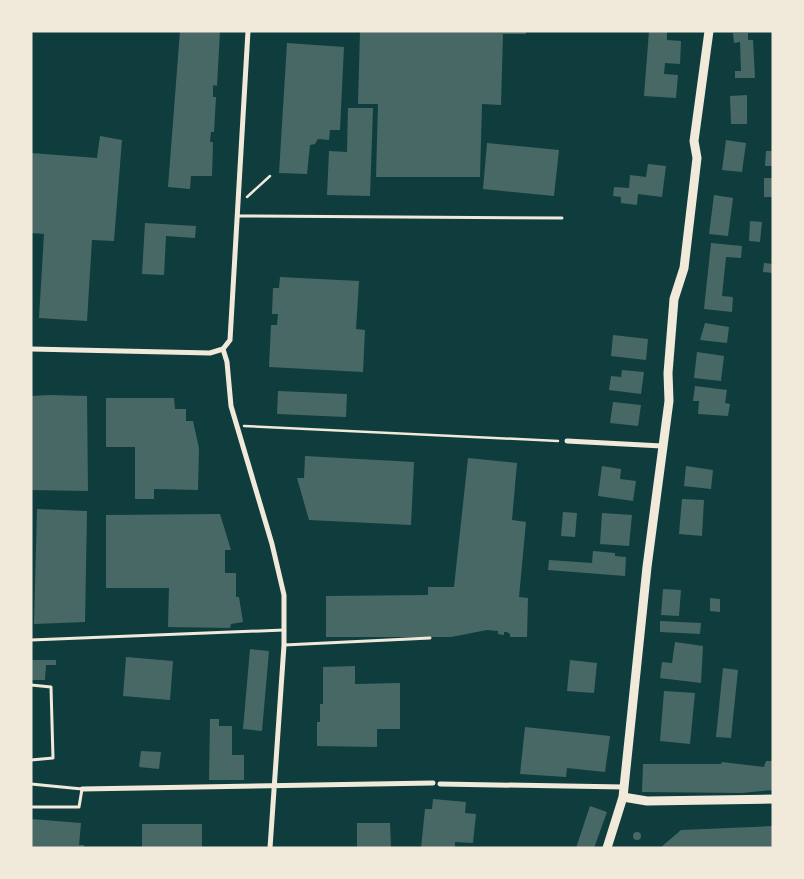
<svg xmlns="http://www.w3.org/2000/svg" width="804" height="879" viewBox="0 0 804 879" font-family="'Golos Text',sans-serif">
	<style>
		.building { fill: #486865 }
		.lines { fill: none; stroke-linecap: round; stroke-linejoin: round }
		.path { stroke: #f1e9da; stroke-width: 2.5 }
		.service { stroke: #f1e9da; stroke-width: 3 }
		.minor { stroke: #f1e9da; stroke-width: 5 }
		.tertiary { stroke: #f1e9da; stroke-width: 9 }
	</style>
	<rect width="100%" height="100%" fill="#0f3d3e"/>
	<path class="building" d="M180,31H220L217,86L213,85V97H216L214,132H211L210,142H213L212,176H191L190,189L168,187Z
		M360,31H526V34H503L501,105L482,104L480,177H376L378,104H358Z
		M649,31H667V40L681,41L680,64L665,63L664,74L678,75L676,98L644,96Z
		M733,33H748V40H753L755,78H735V71H741L740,42L734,43Z
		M287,43L344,47L340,130H330L329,140L318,139L315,144L310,145L307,174L279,173Z
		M747,95V124H731L730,96Z
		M348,108H373L370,196L327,195L329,151L347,152Z
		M100,136L122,140L114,241L92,240L87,321L39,318L44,234L31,233V153L97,158Z
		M726,140L746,143L742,172L722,170Z
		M487,143L559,150L554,196L483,189Z
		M766,151H773V166H765Z
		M648,164L666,166L662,197L638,194L637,205L621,203V197L613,196L614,187L629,188L630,175L646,177Z
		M764,178H773V197H764Z
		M714,195L733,198L728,236L709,234Z
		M750,221L762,222L760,242L749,241Z
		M145,223L196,226L195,238L166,236L164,275L142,274Z
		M711,243L742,246L741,258L726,257L722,296L733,297L732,312L704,309Z
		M764,263L773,264V273L763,272Z
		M280,277L359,281L356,329L365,330L363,372L269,367L271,325H277L278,314H272L273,288H279Z
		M705,323L729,327L727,343L700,340Z
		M613,335L648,339L646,360L611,356Z
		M697,352L724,356L721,381L694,378Z
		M622,370L644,372L641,394L609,390L611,376L621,377Z
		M695,386L727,390L725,403L730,404L728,416L698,414L699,401H693Z
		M278,391L347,394L346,417L277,414Z
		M49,395L87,396L88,491L31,490V396Z
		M106,398H174L175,409H186V421H193L199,448L198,490L154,489V499H135V447H106Z
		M613,402L641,405L638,426L610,423Z
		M305,456L414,462L411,525L309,520L297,478H304Z
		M468,458L517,463L512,520L526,522L519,597L528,598L527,637H510V634L507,632H504V635L498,634V631L487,630L451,637H326V596L428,595V587H454Z
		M602,466L621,469L620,479L636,481L633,501L598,496Z
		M686,466L713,470L711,489L684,486Z
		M682,499L704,500L702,536L679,534Z
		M37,509L87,511L85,622L34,624Z
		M563,512L577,513L575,537L561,536Z
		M602,513L632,515L629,546L600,544Z
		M220,514L231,550H225V573H236V597H239L243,622L231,624L230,628L168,627L169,588H106V515Z
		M593,551L615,553V556L626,557L625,576L548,570L549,560L592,563Z
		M663,589L681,590L679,616L661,615Z
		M710,598L720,599V612L710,611Z
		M660,621L701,623L700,634L660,632Z
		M675,642L703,646L701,683L660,678L662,662L672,663Z
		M250,649L269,651L262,731L243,729Z
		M126,657L173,661L170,700L123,696Z
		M31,660H56V665H46L45,680H31Z
		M570,660L597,663L594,693L567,691Z
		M355,666V684L400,683V729H377V747L317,746V722H320V704H323V667Z
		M723,668L738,670L731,738L716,737Z
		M664,691L695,693L690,744L660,741Z
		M210,719H219V726H232V755H244V780H209Z
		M525,727L610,736L605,772L567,768L566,777L520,774Z
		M141,751L161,752L159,769L139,767Z
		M766,761H773V790L742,793L642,792L643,764H721L722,762L764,767Z
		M433,799L466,802L465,813L476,814L473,843L455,842V848H421L425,809H432Z
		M590,806L607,812L594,848H576Z
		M31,819L81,823L79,845H84V848H31Z
		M357,823H390L391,848H357Z
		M142,824H202V848H142Z
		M773,826V848H660L681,830Z
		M633 836a4 4 0 1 1 8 0a4 4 0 1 1-8 0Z"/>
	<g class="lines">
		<path class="path" d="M247,197L270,176
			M244,426L558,441"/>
		<path class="service" d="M237,216L562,218
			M31,640L284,630
			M284,645L430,638
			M31,685L51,687L53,758L31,760
			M31,784L82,789L79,807H31"/>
		<path class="minor" d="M31,349L210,353L223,349L230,340L248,31
			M223,349L227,362L231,406L272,544L284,595V645L270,848
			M567,441L662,446
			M440,784L624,787
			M82,789L433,783"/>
		<path class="tertiary" d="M623,797L647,801L773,799
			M607,848L623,797L647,567L669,401L668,373L674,299L684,268L697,158L694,141L709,31"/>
	</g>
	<rect width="804" height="879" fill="none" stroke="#f1e9da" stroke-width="65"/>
</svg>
